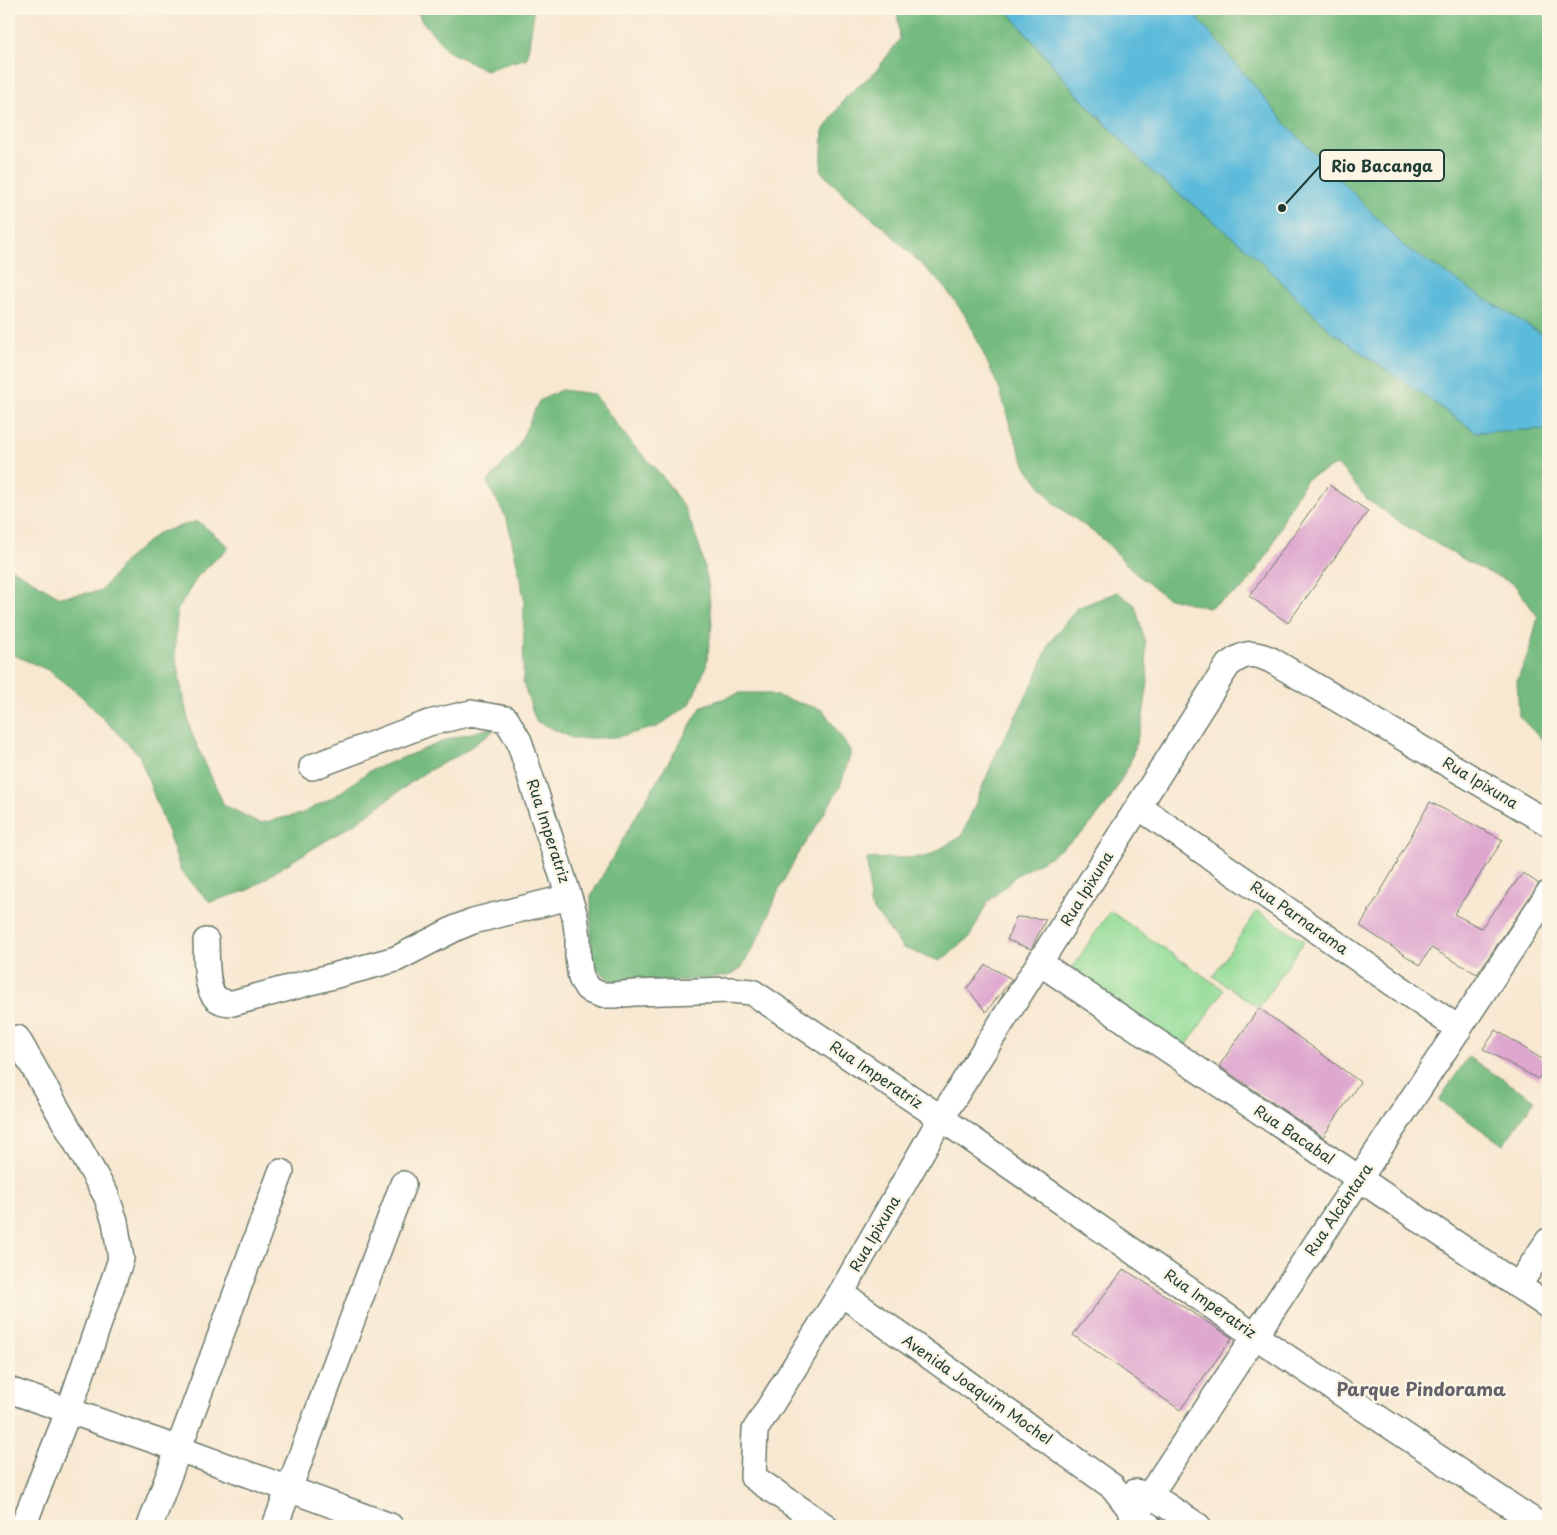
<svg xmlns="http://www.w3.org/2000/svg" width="1557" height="1535" viewBox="0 0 1557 1535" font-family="'Playpen Sans',sans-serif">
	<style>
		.green { fill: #91db96; stroke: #588c65 }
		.forest { fill: #74bb7f; stroke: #4a7c5a }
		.water { fill: #5bbada; stroke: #3d7c87 }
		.building { fill: #dea7cf }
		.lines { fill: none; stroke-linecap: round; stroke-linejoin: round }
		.minor-casing { stroke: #6b796b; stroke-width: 28 }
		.minor { stroke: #fff; stroke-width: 25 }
		.labels { text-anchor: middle; stroke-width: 5; stroke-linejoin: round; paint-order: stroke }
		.street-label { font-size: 15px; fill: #1f3d34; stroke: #fcf5e5 }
		.quarter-label { font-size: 18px; font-weight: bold; fill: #62626a; stroke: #fcf5e5 }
		.leader { fill: none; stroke: #1f3d34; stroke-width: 2 }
		.callout-dot { fill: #1f3d34; stroke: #fcf5e5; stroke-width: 2 }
		.callout { fill: #fcf5e5; stroke: #1f3d34; stroke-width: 2 }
		.callout-label { font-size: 16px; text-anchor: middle; font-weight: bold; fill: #1f3d34 }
	</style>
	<rect width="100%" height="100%" fill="#fcf5e5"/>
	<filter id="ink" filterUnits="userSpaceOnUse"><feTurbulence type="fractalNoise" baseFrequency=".02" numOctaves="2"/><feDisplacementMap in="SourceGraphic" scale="10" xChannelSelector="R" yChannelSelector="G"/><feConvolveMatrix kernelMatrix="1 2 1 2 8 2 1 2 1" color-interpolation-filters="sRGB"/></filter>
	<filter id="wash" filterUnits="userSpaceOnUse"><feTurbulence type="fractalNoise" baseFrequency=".0096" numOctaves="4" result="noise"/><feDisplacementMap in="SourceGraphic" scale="20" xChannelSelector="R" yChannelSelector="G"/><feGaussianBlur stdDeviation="1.12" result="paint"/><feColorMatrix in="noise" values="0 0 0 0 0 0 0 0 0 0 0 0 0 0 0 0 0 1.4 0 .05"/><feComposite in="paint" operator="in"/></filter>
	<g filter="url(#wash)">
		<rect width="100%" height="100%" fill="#f8e8d1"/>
		<path class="green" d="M1110,911L1224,990L1184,1049L1070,971Z
			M1257,911L1304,941L1259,1008L1213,976Z"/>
		<path class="forest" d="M417,9H533V19L527,58L486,70L449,52L421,20Z
			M897,9H1006L1077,95L1151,171L1250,251L1332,332L1476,432L1548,429V746L1519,716L1517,680L1529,652L1538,617L1514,584L1477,567L1404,525L1368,500L1342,469L1336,465L1306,479L1285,516L1268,554L1244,588L1208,608L1166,597L1134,572L1104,540L1055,504L1026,467L1011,429L1000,390L967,318L943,285L882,226L850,200L821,172L823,131L846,97L876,71L900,39Z
			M1190,9H1548V338L1471,290L1404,246L1287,125Z
			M561,390L594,394L631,443L660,473L684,507L699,544L708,583L712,624L706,667L690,704L657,727L617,737L574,739L536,721L523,682L524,598L516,559L507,519L487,483L518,447L539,401Z
			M198,521L229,547L198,576L177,611L175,652L182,692L191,732L224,805L260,823L301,814L337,795L369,771L449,739L490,728L494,730L461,754L424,773L357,822L284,866L249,890L210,902L181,872L168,833L139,755L80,695L48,670L9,653V567L60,597L101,591L126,560L158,533Z
			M1117,592L1135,605L1145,641L1148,682L1142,723L1130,763L1110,800L1085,831L1051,856L1017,875L988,902L969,938L940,961L903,948L870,905L867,859L926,857L962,836L996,754L1034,681L1050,642L1077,608Z
			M740,693H767L823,710L851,752L840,787L819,822L797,855L777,894L761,934L740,970L727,976L647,984L611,981L591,964V896L636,816L702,706Z
			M1468,1057L1535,1100L1503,1145L1439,1100Z"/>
		<path class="water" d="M1006,9H1190L1287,125L1404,246L1471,290L1548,338V429L1476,432L1332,332L1250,251L1151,171L1078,95Z"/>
		<g id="blocks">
			<path class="building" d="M1329,485L1368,511L1288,623L1249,596Z
				M1430,802L1503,840L1454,914L1481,928L1523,873L1539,884L1477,974L1431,948L1420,965L1360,926L1398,862L1397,861Z
				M1016,917L1046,919L1031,949L1007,940Z
				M986,965L1012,979L986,1012L967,988Z
				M1259,1008L1360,1082L1323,1137L1219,1066Z
				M1496,1030L1548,1063L1538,1079L1483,1049Z
				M1124,1269L1232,1338L1180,1410L1073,1335Z"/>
		</g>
	</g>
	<g filter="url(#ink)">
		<use href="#blocks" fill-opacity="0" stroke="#6b796b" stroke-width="1"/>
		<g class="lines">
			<g class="minor-casing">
				<path id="minor" d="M312,767L429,723L471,713L506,719L519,741L569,897L575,916L578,938V958L581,978L587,988L591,991L602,995H614L634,993L730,990L752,992L941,1118L1255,1336L1541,1526
					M1139,807L1459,1029
					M206,941C207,956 204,996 221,1001C225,1003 229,1003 233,1003L396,959L456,928L473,921L569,897
					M1040,963L1548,1306
					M17,1038L106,1195L115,1221L121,1259L69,1410L23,1526
					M1518,1286L1548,1241
					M841,1293L1113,1487L1136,1517L1148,1525
					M9,1390L179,1449L390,1526
					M1135,1492L1150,1495L1198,1526
					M150,1526L281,1172
					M275,1526L403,1184
					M825,1526L753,1477L755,1430L841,1293L941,1118L1228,665C1244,653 1252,651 1271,660L1548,823
					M1129,1526L1548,894"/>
			</g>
			<use href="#minor" class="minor"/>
		</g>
	</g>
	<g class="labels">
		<g class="street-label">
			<text transform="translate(1480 783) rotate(31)" y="5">Rua Ipixuna</text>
			<text transform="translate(548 831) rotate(72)" y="5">Rua Imperatriz</text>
			<text transform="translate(1087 889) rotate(-58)" y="5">Rua Ipixuna</text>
			<text transform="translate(1299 918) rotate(35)" y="5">Rua Parnarama</text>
			<text transform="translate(876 1075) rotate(34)" y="5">Rua Imperatriz</text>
			<text transform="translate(1294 1135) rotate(34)" y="5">Rua Bacabal</text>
			<text transform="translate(1339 1210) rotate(-56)" y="5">Rua Alcântara</text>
			<text transform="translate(875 1234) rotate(-60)" y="5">Rua Ipixuna</text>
			<text transform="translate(1210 1304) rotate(35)" y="5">Rua Imperatriz</text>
			<text transform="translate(977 1390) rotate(35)" y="5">Avenida Joaquim Mochel</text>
		</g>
		<g class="quarter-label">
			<text x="1421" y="1396">Parque Pindorama</text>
		</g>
	</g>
	<path class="leader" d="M1282 208L1320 166"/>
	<circle class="callout-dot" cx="1282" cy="208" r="5"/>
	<rect class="callout" x="1320" y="150" width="124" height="31" rx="5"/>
	<g class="callout-label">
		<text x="1382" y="172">Rio Bacanga</text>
	</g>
	<rect width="1557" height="1535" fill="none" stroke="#fcf5e5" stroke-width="30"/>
</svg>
